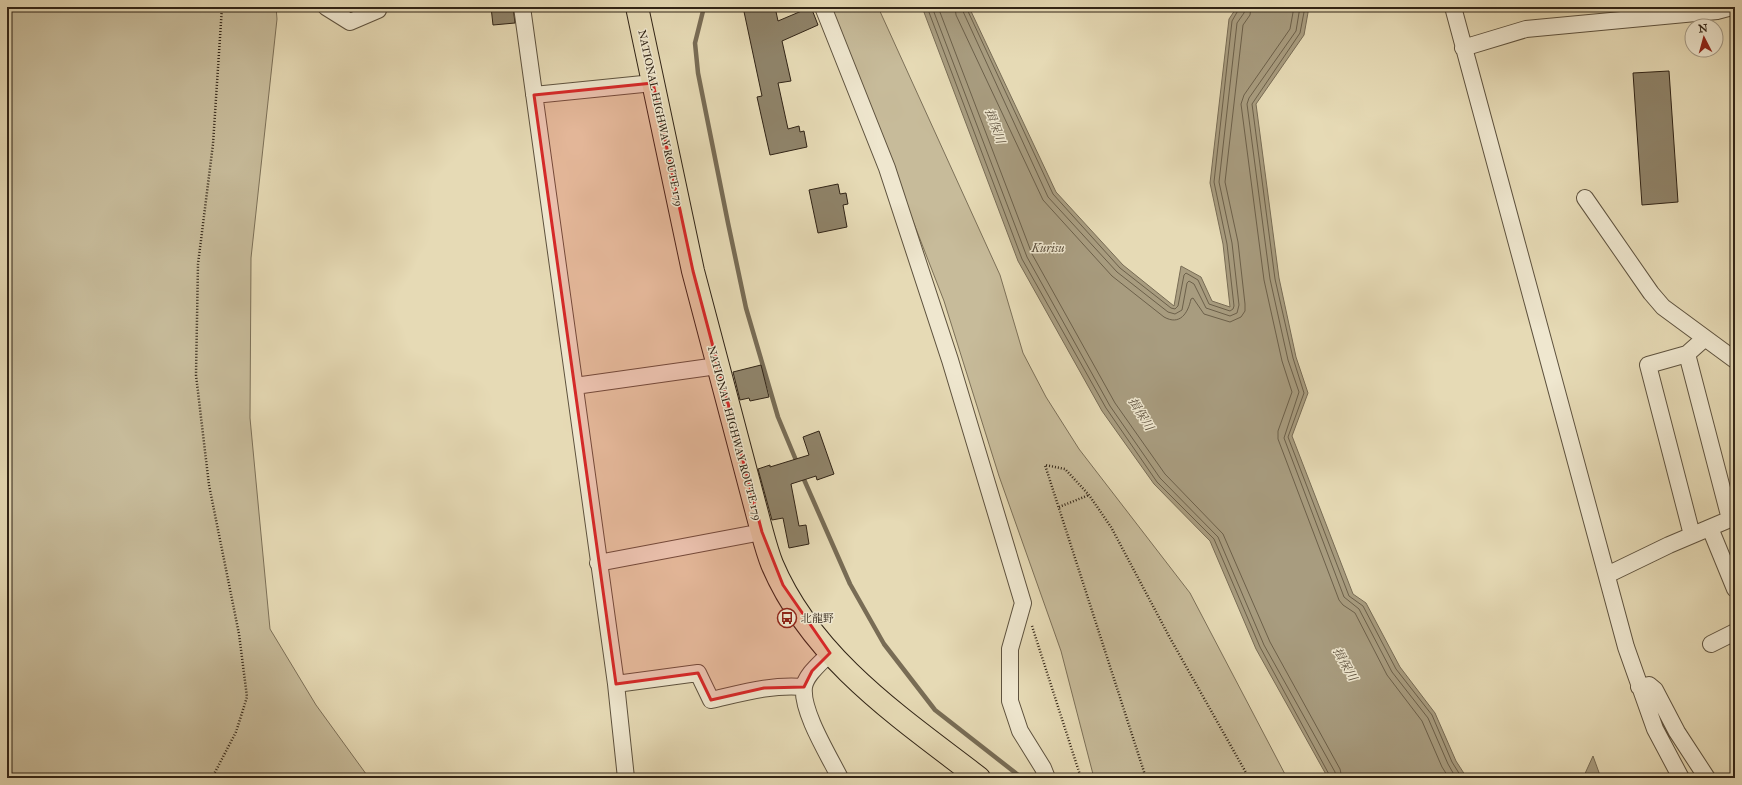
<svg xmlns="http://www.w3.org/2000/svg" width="1742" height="785" viewBox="0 0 1742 785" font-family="'IM FELL Great Primer','Noto Serif JP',serif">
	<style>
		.green { fill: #c7bb9a; stroke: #7c7058 }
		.water { fill: #a89c7f; stroke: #786c55 }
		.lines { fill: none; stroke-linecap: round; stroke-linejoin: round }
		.shore { stroke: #6c604a; stroke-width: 1 }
		.stream { stroke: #786c55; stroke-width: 4.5 }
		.building { fill: #8f8369; stroke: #312416 }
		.minor-casing { stroke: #5e523e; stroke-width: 18 }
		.highway-casing { stroke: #312416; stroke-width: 24 }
		.path { stroke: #312416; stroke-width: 2.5; stroke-dasharray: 1 2; stroke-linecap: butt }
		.minor { stroke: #efe7cf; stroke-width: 16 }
		.highway { stroke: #e6dab5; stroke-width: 22 }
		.marked { fill: #d62828; fill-opacity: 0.2; stroke: #d62828; stroke-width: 3; stroke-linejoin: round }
		.labels { text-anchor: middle; stroke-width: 3; stroke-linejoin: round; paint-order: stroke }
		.street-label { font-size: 11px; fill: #312416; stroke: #efe7cf }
		.poi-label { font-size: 11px; fill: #312416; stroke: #efe7cf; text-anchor: start }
		.water-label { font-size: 12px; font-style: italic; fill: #5b4e3b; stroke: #efe7cf }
	</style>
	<rect width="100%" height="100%" fill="#e6dab5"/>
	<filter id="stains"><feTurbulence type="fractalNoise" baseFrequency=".005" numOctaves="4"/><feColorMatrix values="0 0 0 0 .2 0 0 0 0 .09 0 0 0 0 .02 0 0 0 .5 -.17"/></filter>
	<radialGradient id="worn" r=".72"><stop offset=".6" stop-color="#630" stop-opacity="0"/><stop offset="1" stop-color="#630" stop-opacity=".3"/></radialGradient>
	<path class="green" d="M7,7H276L277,19L251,258L250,418L270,629L316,705L369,778H7Z
		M830,7H878L1000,275L1023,353L1046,397L1079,449L1190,593L1287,778H1094L1061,651L999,476L944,301Z"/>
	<path class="water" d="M922,7H969L1056,192L1123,265L1174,306L1181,266L1201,277L1212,301L1230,307L1223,244L1210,183L1229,19L1237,7H1309L1304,35L1256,104L1279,278L1296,357L1308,393L1292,436L1353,594L1366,603L1400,667L1435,713L1456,761L1467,778H1328L1256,649L1210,541L1154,484L1102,411L1018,261Z
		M1593,756L1601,778H1583Z"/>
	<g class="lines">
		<path class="shore" d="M927,7L1022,259L1106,408L1157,482L1214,539L1260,647L1331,778
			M932,7L1027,257L1110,406L1160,478L1218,537L1264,645L1335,772L1336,778
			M938,7L1032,254L1115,403L1165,474L1223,534L1270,642L1340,769L1342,778
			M955,7L956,15L1043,200L1112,276L1164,317C1180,326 1188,313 1191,299L1193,298L1204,314L1230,322L1241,317L1245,311V304L1238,242L1225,182L1243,25L1250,15L1251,7
			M961,7L1048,197L1117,272L1168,312L1175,314L1182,310L1187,283L1189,281L1194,284L1206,308L1230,316L1237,313L1239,305L1232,243L1219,182L1237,23L1244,13L1245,7
			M966,7L1053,194L1120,268L1171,308L1175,309L1178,306L1184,275L1186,273L1198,280L1209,304L1230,311L1233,309L1234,306L1227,244L1214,182L1232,21L1240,7
			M1294,7L1290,29L1244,95L1241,104L1264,280L1282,361L1292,392L1278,431V439L1339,600L1343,605L1355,613L1387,675L1422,721L1442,767L1449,778
			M1300,7L1296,31L1249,98L1247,104L1270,279L1288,360L1299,392L1284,438L1344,597L1359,609L1392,672L1428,718L1448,764L1456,778
			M1305,7L1300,33L1252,104L1275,279L1293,358L1304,393L1288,437L1349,596L1363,606L1396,669L1432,715L1452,762L1462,778"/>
		<path class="stream" d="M704,7L695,43L698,73L728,223L746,308L778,417L798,465
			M802,475L850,584L884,644L935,710L1022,778"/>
	</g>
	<path class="building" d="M491,7H513L515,23L493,25Z
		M743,7H775L778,21L811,7L818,25L782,41L791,81L778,83L788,129L799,126L800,132L804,131L807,147L770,155L757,97L762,96Z
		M1669,71L1678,202L1642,205L1633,73Z
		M838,184L840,194L846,193L848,204L843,205L847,227L818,233L809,190Z
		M761,365L769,397L750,401L749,398L740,400L733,372Z
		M819,431L834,474L817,480L816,476L791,484L799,526L806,525L809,544L789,548L783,518L772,520L758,469L770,465V467L809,455L803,437Z"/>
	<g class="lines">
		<g class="minor-casing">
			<path id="minor" d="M326,7L350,22L378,10V7
				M522,7L616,684L626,778
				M823,7L887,168L950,360L1023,603L1010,649V701L1020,731L1043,768L1047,778
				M1453,7L1626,647L1655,729L1681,778
				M1463,48L1526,29L1717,11L1732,7
				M534,95L653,83
				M1585,198L1651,293L1663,307L1735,360
				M1687,354L1730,519
				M575,386L717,366
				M1710,528L1735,589
				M1692,535L1648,365L1687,354L1705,338
				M598,563L762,532
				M1607,575L1669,545L1735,517
				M1711,644L1735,632
				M830,653C821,663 806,674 804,687C801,711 829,756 840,778
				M616,684L698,673L711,700C742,693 772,684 804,687
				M1639,687L1649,685L1655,690L1677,732L1707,778"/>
		</g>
		<g class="highway-casing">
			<path id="highway" d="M637,7L693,271L762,532C765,543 768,554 772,564C812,659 901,718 979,778"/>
		</g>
		<path class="path" d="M1059,507L1089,495
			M1032,626L1081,778
			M212,778L236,732L247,697L239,634L209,485L196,375L198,264L213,144L222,7
			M1146,778L1045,465L1065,469L1089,495L1111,527L1170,638L1249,778"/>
		<use href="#minor" class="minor"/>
		<use href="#highway" class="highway"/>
	</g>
	<path class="marked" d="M653,83L693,271L762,532L783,585L830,653L812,671L804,687L764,688L711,700L698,673L616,684L534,95Z"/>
	<defs>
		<g id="bus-ring" transform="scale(1)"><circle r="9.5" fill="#efe7cf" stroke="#8f2418" stroke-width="1.5"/><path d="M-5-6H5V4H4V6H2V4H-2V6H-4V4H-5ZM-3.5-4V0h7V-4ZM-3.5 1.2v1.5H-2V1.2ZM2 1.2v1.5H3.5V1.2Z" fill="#8f2418"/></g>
	</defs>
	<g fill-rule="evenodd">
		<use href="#bus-ring" x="787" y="618"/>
	</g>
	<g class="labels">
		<g class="street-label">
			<text transform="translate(661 118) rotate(78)" y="4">NATIONAL HIGHWAY ROUTE 179</text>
			<text transform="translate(735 433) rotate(75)" y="4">NATIONAL HIGHWAY ROUTE 179</text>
		</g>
		<g class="poi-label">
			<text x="801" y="622">北龍野</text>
		</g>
		<g class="water-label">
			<text transform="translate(995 126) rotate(70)" y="4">揖保川</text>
			<text x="1048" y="252">Kurisu</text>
			<text transform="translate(1141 414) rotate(58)" y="4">揖保川</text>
			<text transform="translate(1345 664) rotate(61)" y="4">揖保川</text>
		</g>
	</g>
	<rect width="1742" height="785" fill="none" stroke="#e6dab5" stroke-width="24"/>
	<rect x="8" y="8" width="1726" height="769" fill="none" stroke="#312416" stroke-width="2"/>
	<rect x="12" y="12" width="1718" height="761" fill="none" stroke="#312416"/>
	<g transform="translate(1704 38) rotate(354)"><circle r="19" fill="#efe7cf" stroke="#a39985"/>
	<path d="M0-3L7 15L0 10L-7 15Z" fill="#8f2418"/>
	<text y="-6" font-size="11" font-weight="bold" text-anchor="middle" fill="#312416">N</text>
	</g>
	<rect width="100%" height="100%" filter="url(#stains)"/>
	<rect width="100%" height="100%" fill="url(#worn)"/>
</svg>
